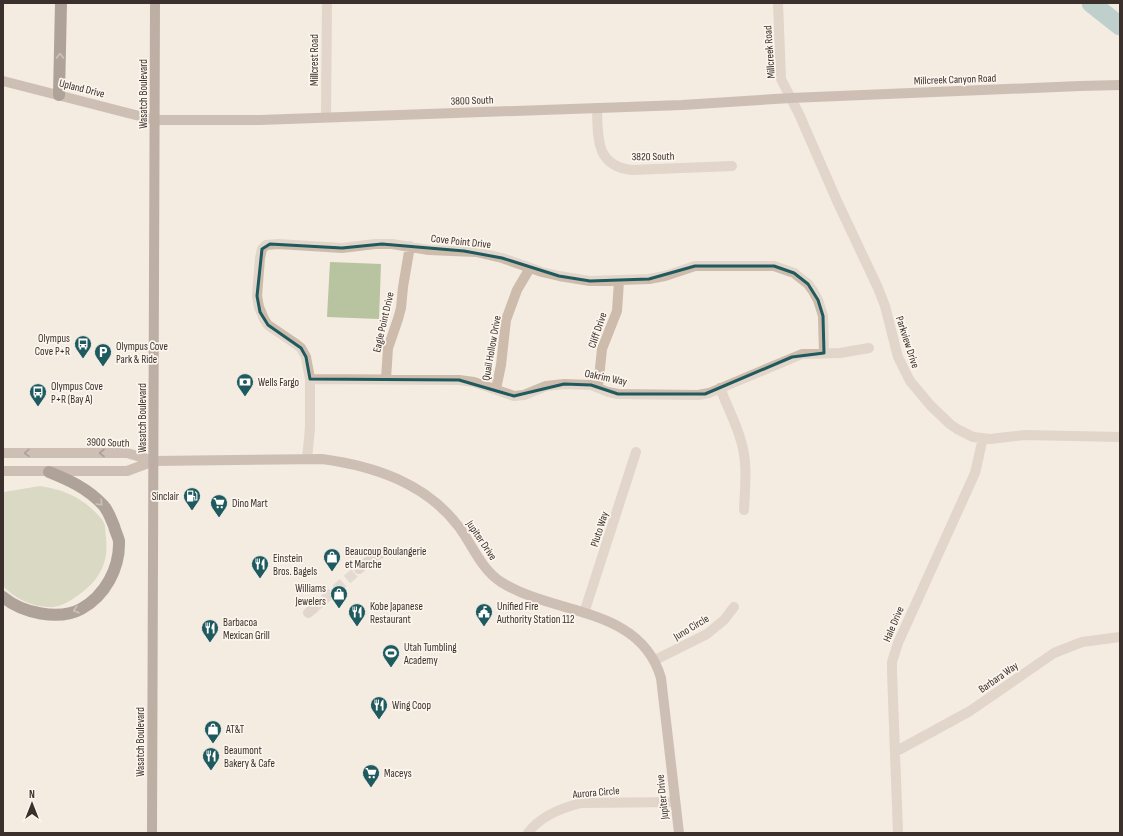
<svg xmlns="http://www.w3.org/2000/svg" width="1123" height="836" viewBox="0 0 1123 836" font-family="'Sofia Sans Condensed',sans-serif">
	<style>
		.green { fill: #b8c4a0 }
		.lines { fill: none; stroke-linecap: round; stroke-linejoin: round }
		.river { stroke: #7fb0b2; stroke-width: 19 }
		.street-tunnel { stroke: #cfc6bd; stroke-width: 10; stroke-dasharray: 10 5; stroke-linecap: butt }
		.street { stroke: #cdbbac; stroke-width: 10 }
		.secondary { stroke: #a18a7d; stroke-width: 10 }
		.primary { stroke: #7d675c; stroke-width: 10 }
		.highway { stroke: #5c4a42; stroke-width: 12 }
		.oneway { stroke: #9c8e87 }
		.oneway2 { stroke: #544640 }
		.marked { fill: none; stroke: #1f5a5e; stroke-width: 3; stroke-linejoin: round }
		.labels { text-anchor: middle; stroke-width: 3.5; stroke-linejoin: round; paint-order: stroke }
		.street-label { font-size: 11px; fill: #3b302b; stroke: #fbf5ee }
		.poi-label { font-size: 11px; fill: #3b302b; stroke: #fbf5ee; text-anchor: start }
	</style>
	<rect width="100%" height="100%" fill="#f4ebe1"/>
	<path class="green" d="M330,262L381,264L379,319L327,317Z
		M40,486C62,490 75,494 92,509C96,513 102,518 104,523C106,527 105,533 106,538C109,566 97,583 74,598C67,603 57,608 49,607C32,607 14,598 3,586V493L4,492Z"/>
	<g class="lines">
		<path class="river" d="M1091,3L1120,26"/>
		<path class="street-tunnel" d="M313,609L359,569"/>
		<path class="street" d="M778,3L781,79L799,114L837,201L878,288L885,306L898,357L910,381L931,406L950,424L957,429L973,437L990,439L1025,435L1120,437
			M597,108C598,137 595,166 632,170L732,166
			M326,117L327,3
			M310,379L459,380L474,382L514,396L524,395L546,386L564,384L591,385L608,392L618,394L698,395L709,393L802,354L840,353L869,348
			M386,379L388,348L398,319L401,308L403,287L410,246
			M598,387L602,349L617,311L619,281
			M720,388C727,406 736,423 741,441C748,463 745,487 744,510
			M496,389L501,365L506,320L517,290L530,268
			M307,459L310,428V379L306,357L301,348L296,344L268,325L264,319L259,307L257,296L260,258L262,249L266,245L278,244L342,248L375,244H392L429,250L476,252L502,258L542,272L559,276L590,281L649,279L665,276L695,266H774L794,273L808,284L813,291L818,300L823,316L824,353
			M359,569L373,557L380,554
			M308,613L313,609
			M584,613L636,452
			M655,660L707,634L724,620L734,607
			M895,752L970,711L1054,653L1082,642L1120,637
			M528,833C540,816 561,808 581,803L675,802
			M898,833L892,672V662L898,643L975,473L983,438"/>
		<path class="secondary" d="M3,81L155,120H260L682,105L791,98L1080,86L1120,85
			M3,453H127L154,461L322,459C374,466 426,483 459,527C473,546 481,569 501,582C555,616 640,606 661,678L679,833
			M3,471H127L154,461"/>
		<path class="primary" d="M152,833L155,3"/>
		<path class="highway" d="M59,95L61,3
			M3,597C22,613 59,621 81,609C105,596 120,568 119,541C118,536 115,531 114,526C111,519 108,510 103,505C87,488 69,480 49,472"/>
	</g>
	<defs><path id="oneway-chevron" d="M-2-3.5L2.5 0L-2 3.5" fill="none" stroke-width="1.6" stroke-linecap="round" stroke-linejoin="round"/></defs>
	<g class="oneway">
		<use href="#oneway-chevron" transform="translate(60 56) rotate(-89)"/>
		<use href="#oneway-chevron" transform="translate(100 503) rotate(46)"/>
		<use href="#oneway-chevron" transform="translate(76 610) rotate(162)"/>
	</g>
	<g class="oneway2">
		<use href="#oneway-chevron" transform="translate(27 453) rotate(179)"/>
		<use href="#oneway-chevron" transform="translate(102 453) rotate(-180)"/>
	</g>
	<path d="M0 0H1123V836H0ZM270,244L342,248L382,244L464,251L502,258L559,276L590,281L649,279L695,266H774L794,273L808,284L818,300L823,316L824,353L792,357L705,394H618L591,385L564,384L514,396L459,380L310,379L306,357L301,348L268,325L260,312L257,296L262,249Z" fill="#f4ebe1" fill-opacity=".55" fill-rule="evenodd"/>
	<path class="marked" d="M270,244L342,248L382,244L464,251L502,258L559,276L590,281L649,279L695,266H774L794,273L808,284L818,300L823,316L824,353L792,357L705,394H618L591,385L564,384L514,396L459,380L310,379L306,357L301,348L268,325L260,312L257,296L262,249Z"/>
	<defs>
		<g id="bus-pin" transform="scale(0.9)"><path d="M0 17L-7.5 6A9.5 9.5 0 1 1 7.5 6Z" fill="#1f5a5e" stroke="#fbf5ee"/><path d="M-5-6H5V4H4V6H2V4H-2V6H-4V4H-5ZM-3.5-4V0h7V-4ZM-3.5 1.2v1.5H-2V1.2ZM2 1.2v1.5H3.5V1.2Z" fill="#fff"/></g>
		<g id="parking-pin" transform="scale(0.9)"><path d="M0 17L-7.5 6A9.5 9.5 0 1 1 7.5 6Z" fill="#1f5a5e" stroke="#fbf5ee"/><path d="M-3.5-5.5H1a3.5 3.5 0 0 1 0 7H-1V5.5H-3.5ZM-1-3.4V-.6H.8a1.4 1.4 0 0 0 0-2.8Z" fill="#fff"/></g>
		<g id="bank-pin" transform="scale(0.9)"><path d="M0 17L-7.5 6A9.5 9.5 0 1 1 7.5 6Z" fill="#1f5a5e" stroke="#fbf5ee"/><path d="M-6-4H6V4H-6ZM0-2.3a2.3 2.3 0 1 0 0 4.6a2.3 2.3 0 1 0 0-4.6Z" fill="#fff"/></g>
		<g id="fuel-pin" transform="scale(0.9)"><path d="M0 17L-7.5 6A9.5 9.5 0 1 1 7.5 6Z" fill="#1f5a5e" stroke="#fbf5ee"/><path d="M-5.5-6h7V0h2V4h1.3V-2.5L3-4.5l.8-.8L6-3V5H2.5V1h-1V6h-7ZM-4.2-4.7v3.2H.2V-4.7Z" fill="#fff"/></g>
		<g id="supermarket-pin" transform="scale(0.9)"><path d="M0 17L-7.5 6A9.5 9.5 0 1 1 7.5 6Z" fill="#1f5a5e" stroke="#fbf5ee"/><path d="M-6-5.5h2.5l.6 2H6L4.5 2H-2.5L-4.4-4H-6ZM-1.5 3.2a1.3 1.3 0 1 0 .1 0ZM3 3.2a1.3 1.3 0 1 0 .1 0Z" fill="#fff"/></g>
		<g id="shop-pin" transform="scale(0.9)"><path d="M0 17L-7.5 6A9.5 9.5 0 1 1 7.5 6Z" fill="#1f5a5e" stroke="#fbf5ee"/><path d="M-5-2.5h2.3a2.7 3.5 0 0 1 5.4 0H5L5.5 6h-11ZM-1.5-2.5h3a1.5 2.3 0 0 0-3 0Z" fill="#fff"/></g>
		<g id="restaurant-pin" transform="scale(0.9)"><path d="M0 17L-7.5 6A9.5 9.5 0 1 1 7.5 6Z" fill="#1f5a5e" stroke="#fbf5ee"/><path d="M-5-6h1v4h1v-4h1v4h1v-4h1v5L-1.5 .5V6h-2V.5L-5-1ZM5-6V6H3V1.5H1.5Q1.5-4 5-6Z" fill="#fff"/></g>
		<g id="civic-pin" transform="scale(0.9)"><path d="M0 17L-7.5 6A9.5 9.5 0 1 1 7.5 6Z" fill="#1f5a5e" stroke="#fbf5ee"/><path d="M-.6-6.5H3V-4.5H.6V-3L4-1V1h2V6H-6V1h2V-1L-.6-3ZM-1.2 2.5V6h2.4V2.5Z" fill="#fff"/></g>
		<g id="stadium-pin" transform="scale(0.9)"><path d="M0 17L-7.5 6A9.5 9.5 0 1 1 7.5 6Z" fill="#1f5a5e" stroke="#fbf5ee"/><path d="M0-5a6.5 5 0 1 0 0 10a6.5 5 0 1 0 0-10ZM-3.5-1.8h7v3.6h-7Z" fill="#fff"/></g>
	</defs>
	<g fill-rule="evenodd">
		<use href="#bus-pin" x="83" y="344"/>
		<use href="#parking-pin" x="103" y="352"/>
		<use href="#bank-pin" x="245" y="382"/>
		<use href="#bus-pin" x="38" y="392"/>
		<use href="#fuel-pin" x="192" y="496"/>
		<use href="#supermarket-pin" x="219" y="503"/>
		<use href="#shop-pin" x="332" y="557"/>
		<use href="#restaurant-pin" x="260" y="564"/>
		<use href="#shop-pin" x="339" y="594"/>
		<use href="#restaurant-pin" x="357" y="612"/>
		<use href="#civic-pin" x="484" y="612"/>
		<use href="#restaurant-pin" x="210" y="628"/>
		<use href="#stadium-pin" x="391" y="653"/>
		<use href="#restaurant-pin" x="379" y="705"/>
		<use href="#shop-pin" x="213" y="729"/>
		<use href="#restaurant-pin" x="211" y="756"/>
		<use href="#supermarket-pin" x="371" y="773"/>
	</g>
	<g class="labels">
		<g class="street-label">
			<text transform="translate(769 52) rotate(-94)" y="4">Millcreek Road</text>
			<text transform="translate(314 60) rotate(-90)" y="4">Millcrest Road</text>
			<text transform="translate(955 79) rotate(-2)" y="4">Millcreek Canyon Road</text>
			<text transform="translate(82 88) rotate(14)" y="4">Upland Drive</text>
			<text transform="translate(143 94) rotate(-90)" y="4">Wasatch Boulevard</text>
			<text transform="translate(472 100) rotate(-2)" y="4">3800 South</text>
			<text transform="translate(653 156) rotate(-1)" y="4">3820 South</text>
			<text transform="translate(461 241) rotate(6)" y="4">Cove Point Drive</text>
			<text transform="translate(383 322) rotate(-77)" y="4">Eagle Point Drive</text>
			<text transform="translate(597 330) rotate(-71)" y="4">Cliff Drive</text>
			<text transform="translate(908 342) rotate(72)" y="4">Parkview Drive</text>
			<text transform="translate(491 348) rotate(-80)" y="4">Quail Hollow Drive</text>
			<text transform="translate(606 377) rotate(12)" y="4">Oakrim Way</text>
			<text transform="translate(142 418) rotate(-90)" y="4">Wasatch Boulevard</text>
			<text transform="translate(108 442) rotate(2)" y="4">3900 South</text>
			<text transform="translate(599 529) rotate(-72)" y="4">Pluto Way</text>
			<text transform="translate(482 540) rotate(56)" y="4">Jupiter Drive</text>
			<text transform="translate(893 624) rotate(-67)" y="4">Hale Drive</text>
			<text transform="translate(691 627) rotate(-31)" y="4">Juno Circle</text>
			<text transform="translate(998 677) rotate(-35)" y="4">Barbara Way</text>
			<text transform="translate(140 742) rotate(-90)" y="4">Wasatch Boulevard</text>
			<text transform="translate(596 792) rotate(-5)" y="4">Aurora Circle</text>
			<text transform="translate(662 797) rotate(-96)" y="4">Jupiter Drive</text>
		</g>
		<g class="poi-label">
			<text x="70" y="342" text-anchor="end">Olympus<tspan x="70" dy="13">Cove P+R</tspan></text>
			<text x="116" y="350">Olympus Cove<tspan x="116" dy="13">Park &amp; Ride</tspan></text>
			<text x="258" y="386">Wells Fargo</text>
			<text x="51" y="390">Olympus Cove<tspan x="51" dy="13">P+R (Bay A)</tspan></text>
			<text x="179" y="500" text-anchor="end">Sinclair</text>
			<text x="232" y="507">Dino Mart</text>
			<text x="345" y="555">Beaucoup Boulangerie<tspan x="345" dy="13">et Marche</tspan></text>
			<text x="273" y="562">Einstein<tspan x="273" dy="13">Bros. Bagels</tspan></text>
			<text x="326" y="592" text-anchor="end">Williams<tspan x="326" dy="13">Jewelers</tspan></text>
			<text x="370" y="610">Kobe Japanese<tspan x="370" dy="13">Restaurant</tspan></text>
			<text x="497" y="610">Unified Fire<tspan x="497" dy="13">Authority Station 112</tspan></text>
			<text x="223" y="626">Barbacoa<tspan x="223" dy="13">Mexican Grill</tspan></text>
			<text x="404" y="651">Utah Tumbling<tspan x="404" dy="13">Academy</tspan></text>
			<text x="392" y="709">Wing Coop</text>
			<text x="226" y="733">AT&amp;T</text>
			<text x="224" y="754">Beaumont<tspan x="224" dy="13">Bakery &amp; Cafe</tspan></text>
			<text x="384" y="777">Maceys</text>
		</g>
	</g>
	<rect width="1123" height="836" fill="none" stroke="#3b302b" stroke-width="8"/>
	<g transform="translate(32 804)" stroke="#fbf5ee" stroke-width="3" paint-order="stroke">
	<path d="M0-3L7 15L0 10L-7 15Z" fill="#3b302b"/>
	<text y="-6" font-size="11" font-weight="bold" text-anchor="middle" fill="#3b302b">N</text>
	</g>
</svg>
